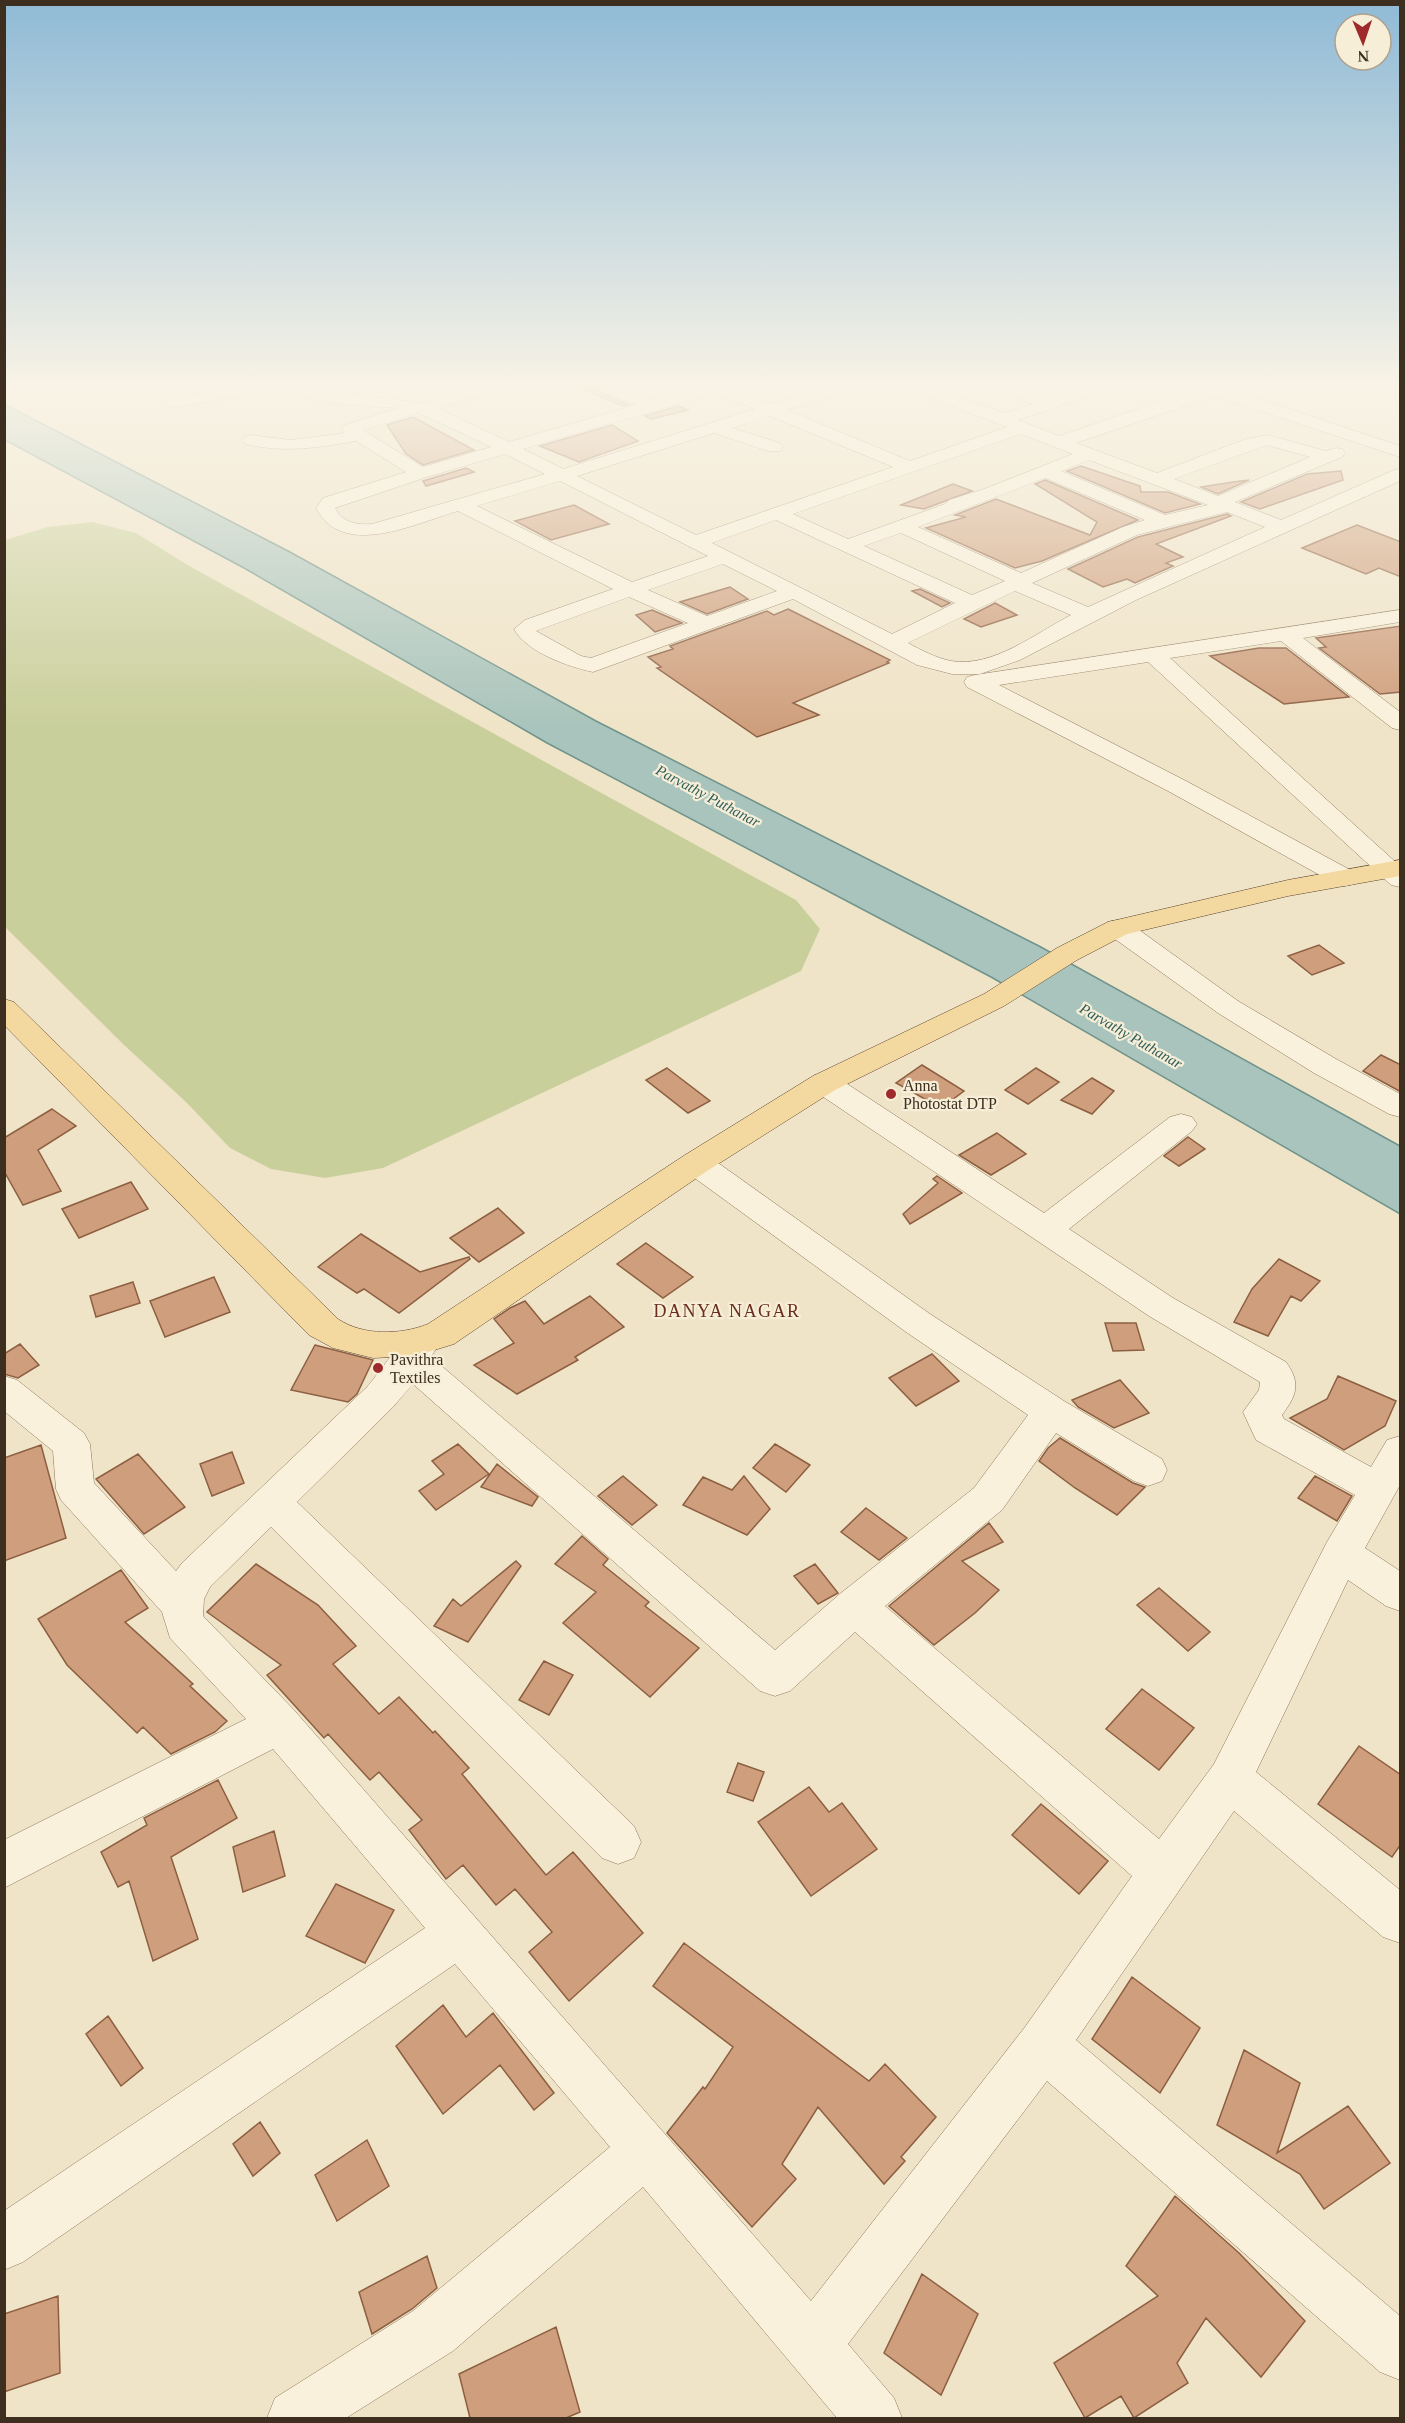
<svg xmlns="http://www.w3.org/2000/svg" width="1405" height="2423" viewBox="0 0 1405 2423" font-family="'Times New Roman',serif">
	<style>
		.green { fill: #c9cf9b }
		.water { fill: #a9c4bc; stroke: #6f938a; stroke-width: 1.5 }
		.building { fill: #cf9f7d; stroke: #8d5f41; stroke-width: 1.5 }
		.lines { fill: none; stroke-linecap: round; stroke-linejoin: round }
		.minor-casing { stroke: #8d765c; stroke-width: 1 }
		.major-casing { stroke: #5b4430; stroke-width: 1 }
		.minor { fill: #faf1dc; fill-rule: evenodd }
		.major { fill: #f3d9a0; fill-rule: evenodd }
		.poi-dot { fill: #9e2a2b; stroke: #f7eed8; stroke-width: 2 }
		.labels { text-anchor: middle; stroke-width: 4.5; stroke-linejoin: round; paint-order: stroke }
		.far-water-label { font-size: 15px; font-style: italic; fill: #2f5d5a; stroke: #f7eed8 }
		.poi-label { font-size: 16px; fill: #3d2e20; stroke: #f7eed8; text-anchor: start }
		.neighbourhood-label { font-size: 18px; letter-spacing: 1.5px; fill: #6b2e1e; stroke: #f7eed8 }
	</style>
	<rect width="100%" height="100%" fill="#f0e4c8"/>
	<path class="green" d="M92,522L136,533L191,567L796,900L820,929L801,971L383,1168L325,1178L271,1169L230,1148L186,1102L123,1044L5,927V540L48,527Z"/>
	<path class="water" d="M4,404L290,552L596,721L1039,946L1400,1146V1214L991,977L547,743L244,568L5,440Z"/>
	<path class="building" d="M580,388H599L602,393L629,405L623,406Z
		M678,406L688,410L651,419L645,416Z
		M413,417L474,450L423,465L406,454L387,425Z
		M612,425L638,441L579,462L540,446Z
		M1081,466L1140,486L1141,492H1168L1200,504L1165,513L1067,471Z
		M466,468L474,472L426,486L423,481Z
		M1341,471L1343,480L1260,509L1241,502L1307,474Z
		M1045,480L1138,520L1042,561L1015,568L926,528L966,517L955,515L996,499L1090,535L1097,522L1035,484Z
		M1249,480L1218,494L1201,487L1233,482Z
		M953,484L972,491L924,509L901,505Z
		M574,505L609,524L551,540L515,521Z
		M1227,514L1231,516L1156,544L1183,557L1166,563L1173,566L1135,583L1127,579L1103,587L1068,569L1138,537Z
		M1357,525L1401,542V577L1379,568L1366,574L1302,548Z
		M730,587L748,599L707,614L680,602Z
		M920,589L950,603L942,607L912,591Z
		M995,603L1017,615L981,627L964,619Z
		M788,609L890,660L887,662L889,663L793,703L819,715L757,737L657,668L661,667L648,657L673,649L670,646L767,611L774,615Z
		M652,610L682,623L655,632L636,615Z
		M1401,626V692L1380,694L1319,648L1326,647L1316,638Z
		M1259,648H1286L1349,697L1284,704L1210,656Z
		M1319,945L1344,963L1312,975L1288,956Z
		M1381,1055L1401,1065V1092L1363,1071Z
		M922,1065L964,1091L941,1108L896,1083Z
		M667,1068L710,1101L688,1113L646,1080Z
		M1036,1068L1059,1082L1028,1104L1005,1090Z
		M1092,1078L1114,1091L1092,1114L1061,1100Z
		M52,1109L76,1126L38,1150L61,1191L23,1205L4,1171V1138Z
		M997,1133L1026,1154L991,1175L959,1155Z
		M1188,1137L1205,1149L1179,1166L1164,1156Z
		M937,1176L962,1193L910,1224L903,1214L938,1183L933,1179Z
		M131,1182L148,1209L79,1238L62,1209Z
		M498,1208L524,1233L479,1262L450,1238Z
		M361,1234L420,1272L469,1257L470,1259L399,1313L364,1289L357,1293L318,1267Z
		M646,1243L693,1277L663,1298L617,1264Z
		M1279,1259L1320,1281L1301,1301L1291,1296L1268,1336L1234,1322L1252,1289Z
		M214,1277L230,1312L165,1337L150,1301Z
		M133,1282L140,1303L96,1317L90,1296Z
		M590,1296L624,1327L575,1357L578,1360L517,1394L474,1365L514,1343L494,1319L510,1308L525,1301L544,1324Z
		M1105,1323H1136L1144,1350L1113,1351Z
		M20,1344L39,1365L18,1378L4,1374V1354Z
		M315,1345L373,1360L357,1394L348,1402L291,1390Z
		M932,1354L959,1381L916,1406L889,1378Z
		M1338,1376L1396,1401L1385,1426L1344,1450L1290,1418L1327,1399Z
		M1120,1380L1149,1413L1114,1428L1078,1407L1072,1400Z
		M1060,1438L1133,1483L1145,1487L1117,1515L1075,1488L1039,1461L1048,1448Z
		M458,1444L489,1474L436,1510L419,1491L444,1474L432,1461Z
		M775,1444L810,1465L786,1492L753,1468Z
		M41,1445L66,1538L4,1561V1458Z
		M232,1452L244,1483L212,1496L200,1464Z
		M138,1454L185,1507L144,1534L96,1479Z
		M497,1464L538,1497L532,1506L481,1487Z
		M623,1476L657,1505L632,1525L598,1496Z
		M744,1476L770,1509L747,1535L683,1505L703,1477L732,1490Z
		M1315,1476L1352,1496L1337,1521L1298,1498Z
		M866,1508L907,1538L879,1560L841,1532Z
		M989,1523L1003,1542L962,1561L999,1590L975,1613L934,1645L889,1606Z
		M582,1536L608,1559L603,1565L649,1602L645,1606L699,1648L650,1697L563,1623L596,1592L555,1564Z
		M516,1561L521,1566L468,1642L434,1626L453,1599L461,1606Z
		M256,1564L318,1605L356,1646L333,1664L379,1714L399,1697L433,1733L435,1731L469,1768L462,1774L546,1875L573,1852L643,1933L569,2001L529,1952L552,1932L515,1889L496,1905L463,1865L446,1879L409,1830L422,1820L379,1772L370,1780L328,1734L324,1738L267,1675L281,1665L207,1612Z
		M815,1564L838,1593L818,1604L794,1576Z
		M121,1570L148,1608L125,1622L193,1684L190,1686L227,1721L215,1732L171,1754L143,1727L137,1733L67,1665L38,1619Z
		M1159,1588L1210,1632L1188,1651L1137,1605Z
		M544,1661L573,1675L549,1715L519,1700Z
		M1142,1689L1194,1728L1159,1770L1106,1729Z
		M1359,1746L1401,1775V1844L1392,1857L1318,1804Z
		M738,1763L764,1772L753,1801L727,1792Z
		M218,1780L237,1818L171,1857L198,1939L153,1961L129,1881L118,1887L101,1852L147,1825L144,1818Z
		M809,1787L829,1812L842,1803L877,1849L811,1896L758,1822Z
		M1041,1804L1108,1861L1079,1894L1012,1835Z
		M274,1831L285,1876L243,1892L233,1847Z
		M336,1884L394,1910L365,1963L306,1936Z
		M684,1943L869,2081L885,2064L936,2117L901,2157L905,2161L884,2184L818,2107L782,2164L796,2179L752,2227L667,2133L703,2087L705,2089L733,2047L653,1986Z
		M1132,1977L1200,2028L1160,2093L1092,2039Z
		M443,2005L466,2037L493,2013L554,2093L534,2110L500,2065L443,2114L396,2046Z
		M108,2016L143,2068L121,2086L86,2034Z
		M1244,2050L1300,2083L1277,2153L1348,2106L1390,2163L1324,2209L1300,2174L1217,2125Z
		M260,2122L280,2153L253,2176L233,2144Z
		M367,2140L389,2186L337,2221L315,2175Z
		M1175,2196L1239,2253L1305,2321L1261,2377L1206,2318L1177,2363L1188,2383L1134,2418L1121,2396L1085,2418L1054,2363L1158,2296L1126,2266Z
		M427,2256L437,2288L412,2309L372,2334L359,2292Z
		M922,2274L978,2314L941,2395L884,2353Z
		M58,2296L60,2373L4,2392V2314Z
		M556,2327L580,2412L566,2418H470L459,2374Z"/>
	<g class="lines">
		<g class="minor-casing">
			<path id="minor" d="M230,388H263L255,393L173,408L165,403L173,398Z
				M290,388H312L420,403L474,388H499L497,391L437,408L509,442L636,405L603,391L601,388H623L653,400L696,388H732L772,404L825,388H849L847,391L787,410L910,461L1007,427L911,391L909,388H932L1004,413L1033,404L999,391L997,388H1020L1050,398L1083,388H1106L1104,391L1018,420L1059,436L1201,388H1230L1229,389L1400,446V457L1215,396L1076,443L1157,473L1246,439L1267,435L1326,451L1336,448L1342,449L1345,453L1342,457L1235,502L1281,520L1394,470L1400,469V481L1136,600L1020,660L980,674H952L917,665L793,599L593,672C569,667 526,652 514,629L525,620L613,589L458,511C416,523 343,560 316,508L323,498L406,472L356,441C317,448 283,453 245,444L242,440L245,436L251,435L291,440L344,433L342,429L345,425L399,408C375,406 304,406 290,388ZM715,393L755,409L563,469L523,449ZM419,413L491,447L423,467L363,430ZM770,416L893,467L696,535L577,476L714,433L768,451H780L783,447L780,443L732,428ZM1021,434L1073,454L984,489L949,500L945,504L848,539L793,514ZM1267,445L1310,457L1218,496L1174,479ZM505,454L545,474L372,524C357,525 343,523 335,508L427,477ZM1089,460L1208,505L1165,515L1061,471ZM1045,478L1145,520L1123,527L1021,573L918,527ZM560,481L708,556L632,582L477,506ZM1227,512L1265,527L1088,607L1032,583L1137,535ZM776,520L955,603L892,634L712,543ZM901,533L1005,581L972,595L864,546ZM723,564L777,591L707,616L648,590ZM1015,591L1071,615C1036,633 993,668 951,661C936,658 921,650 908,643ZM629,597L688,623L591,658L581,656L536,631Z
				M1400,610V622L1303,638L1400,712V730L1392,728L1281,641L1170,658L1400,866V887L1391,885L1148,662L999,685L1186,781L1354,872L1358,878L1354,884L1345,886L1336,884L1168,791L967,687L964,682L967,677L975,675Z
				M1118,920L1128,922L1238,1001L1336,1059L1400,1094V1117L1389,1114L1314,1073L1218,1013L1108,934L1104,928L1108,922Z
				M824,1073L835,1076L1044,1213L1170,1117L1181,1114L1192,1117L1197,1124L1192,1131L1069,1229L1173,1298L1286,1362C1301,1383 1297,1395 1282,1415L1284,1419L1371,1467L1387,1440L1400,1436V1485L1365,1548L1400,1571V1611L1386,1606L1348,1580L1256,1772L1400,1890V1943L1383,1937L1234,1811L1076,2040L1400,2316V2380L1380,2372L1047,2081L848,2344L894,2398L902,2418H837L643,2187L453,2351L346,2418H267L275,2398L413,2311L610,2147L455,1964L23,2262L4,2270V2211L425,1928L273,1749L4,1888V1840L246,1719L170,1638L162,1612L61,1500L56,1489L53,1451L4,1411V1376L17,1380L84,1433L90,1444L94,1483L176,1571L182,1563L367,1387C376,1377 406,1334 412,1332C420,1327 426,1330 435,1332L440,1342L431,1357L775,1650L841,1593L974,1488L1028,1415L906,1332L685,1171L680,1163L685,1155L696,1152L707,1155L930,1314L1064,1401L1162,1459L1167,1470L1162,1481L1148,1486L1134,1481L1056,1433L1002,1510L885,1606L1159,1839L1214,1764L1327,1542L1355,1495L1256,1440L1243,1412L1259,1390L1260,1382L1149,1316L813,1090L809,1083L813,1076ZM413,1384L760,1691L775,1696L790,1691L855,1632L1132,1876L1025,2027L811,2301L294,1710L203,1616L204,1599L210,1587L271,1527L602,1858L618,1864L634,1858L641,1842L634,1826L297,1502L393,1407Z"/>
		</g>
		<g class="major-casing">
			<path id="major" d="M1400,860V876L1288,896L1127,934L1077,960L1004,1006L835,1090L707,1171L454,1344L415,1356L373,1358L333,1348L309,1335L4,1025V999L14,1002L338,1319C363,1336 401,1335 428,1324L685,1155L813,1076L984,994L1057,948L1108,922L1288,880Z"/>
		</g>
		<use href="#minor" class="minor"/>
		<use href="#major" class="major"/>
	</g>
	<linearGradient id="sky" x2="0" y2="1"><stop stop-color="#8fbad6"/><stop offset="0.53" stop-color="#f8f3e6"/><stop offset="1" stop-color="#f8f3e6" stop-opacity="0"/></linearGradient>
	<rect width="1405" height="727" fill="url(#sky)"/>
	<g class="poi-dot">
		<circle cx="891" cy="1094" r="6"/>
		<circle cx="378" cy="1368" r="6"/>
	</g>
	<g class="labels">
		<g class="far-water-label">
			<text transform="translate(708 796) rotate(28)" y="5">Parvathy Puthanar</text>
			<text transform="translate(1131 1036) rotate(30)" y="5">Parvathy Puthanar</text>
		</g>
		<g class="poi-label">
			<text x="903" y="1091">Anna<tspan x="903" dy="18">Photostat DTP</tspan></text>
			<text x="390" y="1365">Pavithra<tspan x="390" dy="18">Textiles</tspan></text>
		</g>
		<g class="neighbourhood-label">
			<text x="727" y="1317">DANYA NAGAR</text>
		</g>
	</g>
	<rect width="1405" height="2423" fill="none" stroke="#3d2e20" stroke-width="12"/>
	<g transform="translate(1363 42) rotate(178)"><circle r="28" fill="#f7eed8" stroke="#ada18e" stroke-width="1.5"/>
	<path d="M0-4.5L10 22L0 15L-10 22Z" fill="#9e2a2b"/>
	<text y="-9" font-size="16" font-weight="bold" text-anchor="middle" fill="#3d2e20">N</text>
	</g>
</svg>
